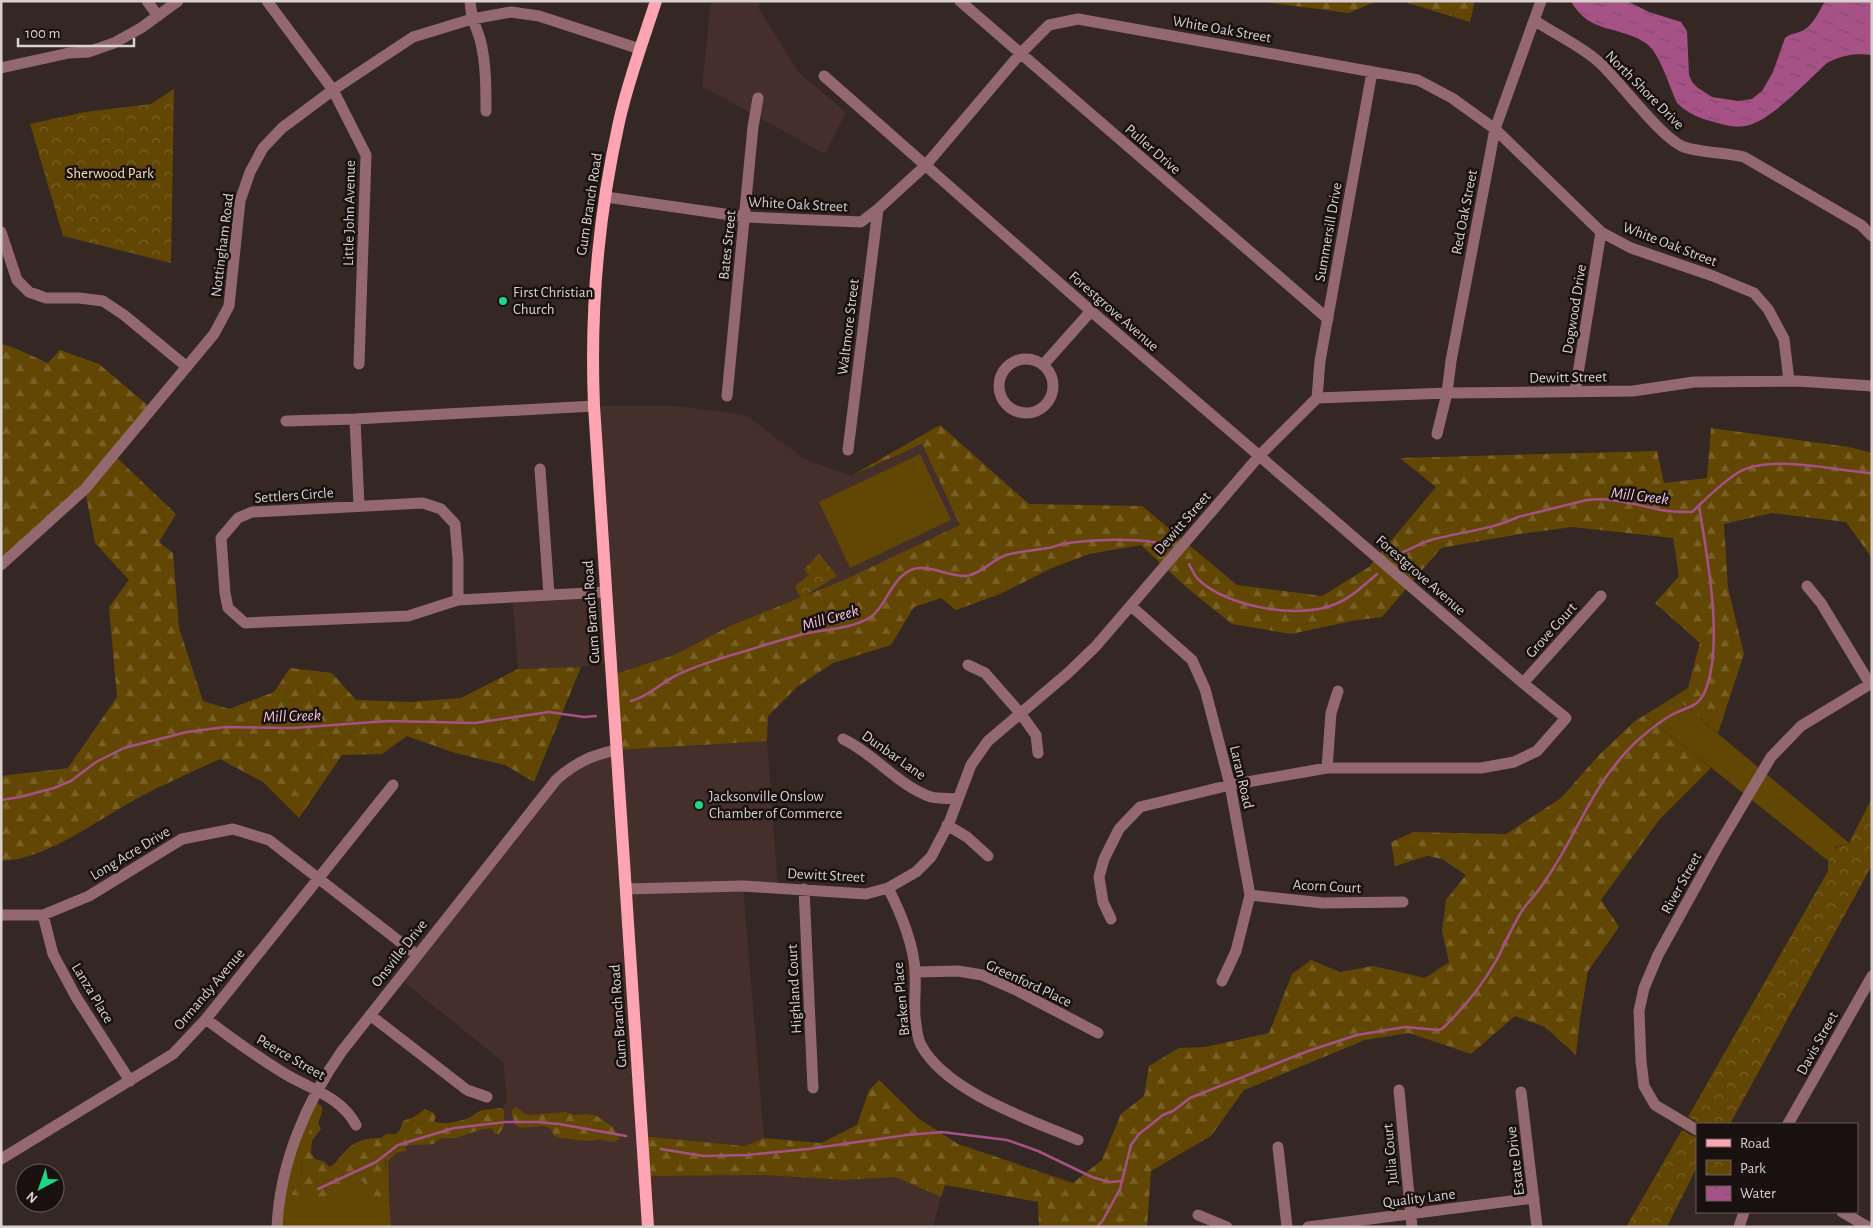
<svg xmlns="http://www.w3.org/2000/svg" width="1873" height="1228" viewBox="0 0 1873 1228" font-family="'Alegreya Sans',sans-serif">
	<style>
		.built { fill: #442f2b }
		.grass { fill: #624704 }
		.forest { fill: url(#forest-firs) }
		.park { fill: url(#park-crowns) }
		.water { fill: url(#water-ripples) }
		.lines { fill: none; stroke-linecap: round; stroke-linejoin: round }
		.stream { stroke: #a65287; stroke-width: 2.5 }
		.minor { stroke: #94686f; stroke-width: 11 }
		.major { stroke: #fea4b3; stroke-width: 12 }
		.poi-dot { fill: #1ed888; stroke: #181110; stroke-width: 2 }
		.labels { text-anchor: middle; stroke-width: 5; stroke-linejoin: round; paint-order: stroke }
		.street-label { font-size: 15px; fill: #dad1ce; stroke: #181110 }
		.park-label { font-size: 15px; fill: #f9e1b5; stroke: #181110 }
		.poi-label { font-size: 15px; fill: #dad1ce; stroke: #181110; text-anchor: start }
		.water-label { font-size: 16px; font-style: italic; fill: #facae5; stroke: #181110 }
	</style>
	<defs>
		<pattern id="forest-firs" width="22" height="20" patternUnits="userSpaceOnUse" patternTransform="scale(1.25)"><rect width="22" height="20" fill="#624704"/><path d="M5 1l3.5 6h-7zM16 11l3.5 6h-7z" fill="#786027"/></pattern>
		<pattern id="park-crowns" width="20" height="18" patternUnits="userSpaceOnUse" patternTransform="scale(1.25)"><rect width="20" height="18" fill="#624704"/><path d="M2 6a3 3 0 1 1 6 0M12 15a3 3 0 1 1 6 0" fill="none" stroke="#786027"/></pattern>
		<pattern id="water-ripples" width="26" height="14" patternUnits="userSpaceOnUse" patternTransform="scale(1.25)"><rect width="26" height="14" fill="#a65287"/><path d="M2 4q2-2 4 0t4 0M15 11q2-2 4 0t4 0" fill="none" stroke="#7e4a6a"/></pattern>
	</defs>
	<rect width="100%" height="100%" fill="#352724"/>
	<path class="built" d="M711,1H763L758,7L799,73L846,112L825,154L702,86Z
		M594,406H677L746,415L804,459L851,476L922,444L961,525L846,579L730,626L674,655L612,675L610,662L581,667L518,669L512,594L606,592Z
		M767,741L778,888L743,886L764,1138L745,1146L642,1136L760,1175L844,1180L896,1177L941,1197L933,1227H277L417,1129L497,1117L507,1100L503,1062L399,978L556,780L617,750Z"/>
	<path class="grass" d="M920,454L951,520L850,568L819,502Z
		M1674,697L1849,843L1836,847L1827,860L1645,715Z
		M308,1117L311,1128L301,1153L302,1180L299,1187L294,1186L292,1187V1195L299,1196L309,1202L316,1201L320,1202L341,1190L345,1185L357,1184L361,1181L378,1201L386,1202L389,1197L391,1227H280L287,1181Z
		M406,1147V1151L396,1153L388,1161L389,1189L385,1178L386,1157L397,1148Z"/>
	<path class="forest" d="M1257,1H1377L1349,13Z
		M1401,1H1475L1470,22Z
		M1,344L12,347L48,363L60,350L99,364L152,409L113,454L176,514L159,542L173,553L179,628L203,701L229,709L274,692L290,668L332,673L356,700L410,702L461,698L518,669L581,667L534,782L505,765L455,753L407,736L382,754L342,755L299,818L263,782L220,759C192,772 164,784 136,799C97,820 46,860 1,861V776L68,768L117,697L109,607L129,580L95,543L85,490L1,565Z
		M940,425L1029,504L1142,506L1237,585L1322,596L1369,567L1436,487L1400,458L1657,451L1664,483L1707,478L1711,428L1849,447L1872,453V558L1846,522L1772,513L1724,524L1728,588L1744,654L1718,733L1674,697L1688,688L1700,643L1655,603L1679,576L1673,538L1572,527L1520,534L1441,548L1382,617L1352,621L1291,634L1232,624L1186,587L1141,545L1089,554L1052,568L1000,594L956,610L941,598L914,607L891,645L833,663L797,687L768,716L767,741L617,750L612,675L674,655L730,626L846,579L960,525L922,444L851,476Z
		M1645,715L1711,768L1659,820L1601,900L1619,927L1588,971L1580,1019L1576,1055L1545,1027L1515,1016L1471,1054L1409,1033L1365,1040L1244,1090L1211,1136L1151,1171L1147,1227H1039L1038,1202L945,1185L941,1197L896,1177L844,1180L760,1175L645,1176L642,1136L745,1146L764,1138L821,1143L857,1125L869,1090L879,1080L919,1119L958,1144L1073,1183L1102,1160L1121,1114L1144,1096L1149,1066L1179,1048L1205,1047L1269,1033L1292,974L1311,960L1340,972L1373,966L1425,978L1449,962L1442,931L1446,900L1466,875L1442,859L1427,856L1395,866L1391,842L1414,832L1506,834L1561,798L1600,754L1636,720Z
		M317,1103L322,1107V1112L318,1123L321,1129L312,1141L311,1153L315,1159L325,1162L329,1167C335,1165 337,1160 341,1156C352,1142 363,1138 381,1138L386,1134H396L400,1130L403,1121L414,1117L425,1109L434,1113L436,1117L434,1121C441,1126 461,1121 469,1118C473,1116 475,1113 480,1111C486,1109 493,1109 500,1108L504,1110V1126L499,1134H495L492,1128L479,1130L456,1138H442L433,1144L410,1145L397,1148L389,1154L385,1160V1178L389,1189V1197L384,1203H379C375,1195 366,1192 363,1182L361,1181L355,1185H345L340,1192L323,1202H306L299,1196L292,1195L291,1191L294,1185L299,1187C305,1177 300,1161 301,1150C302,1141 308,1136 311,1128L308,1119Z
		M516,1107L525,1114L530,1115L565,1112L576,1115L585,1114L597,1116L613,1127L620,1138L615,1142L604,1141L600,1139C587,1143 570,1139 556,1137L554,1136L550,1128L543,1126L520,1128L515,1124L511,1111Z"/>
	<path class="park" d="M174,89L171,263L63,236L30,124L85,112L151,104Z
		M819,554L837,576L801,598L795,586L809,575L804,569Z
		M1872,798V865L1730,1124H1701L1688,1117L1828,871C1827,852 1832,848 1849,843Z
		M1682,1130L1697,1138V1167L1667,1227H1626Z"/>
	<path class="water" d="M1571,1H1627L1649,12L1681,22L1687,31L1689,75L1692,82L1698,88L1712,97L1738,101L1752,99L1762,91L1773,72L1785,38C1790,33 1797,34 1804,30C1814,24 1819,11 1825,1H1872V55C1855,53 1842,55 1827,63C1807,81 1770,122 1745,126C1734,128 1725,125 1714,122C1700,118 1688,114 1677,103C1670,88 1660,54 1647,44C1621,25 1589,35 1571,1Z"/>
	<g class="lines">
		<path class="stream" d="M1398,554C1409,550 1420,543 1431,540C1459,532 1491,530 1518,517L1587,500C1612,497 1637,505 1661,510C1671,512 1682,512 1692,512C1707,498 1721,483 1739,472C1771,454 1836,471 1872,473
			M1189,564C1192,569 1194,576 1199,580C1227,607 1298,619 1333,605C1350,599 1364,585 1377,574
			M631,701C648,697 662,682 677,675C699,664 725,657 749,650C767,644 785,639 803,634C825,629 854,629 872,616C886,606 891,579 911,570C926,563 949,577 966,576C981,574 992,560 1006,555C1020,551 1033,551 1047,548C1052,548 1057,545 1062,544C1087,540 1144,536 1167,546
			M1,800L20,797L54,788L71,781L96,762L124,748L187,732L225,727L293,728L388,721L475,723L549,712L584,717L596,716
			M661,1149L703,1156L747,1155L808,1149L907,1135L942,1132L1007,1140L1038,1151L1092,1177L1109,1182L1122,1181
			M318,1189L376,1162L398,1145L454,1128L506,1122H537L559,1124L626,1136
			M1097,1227L1103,1220L1120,1189L1131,1145L1139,1134L1163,1115L1173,1111L1190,1098L1308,1051L1357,1035L1405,1027L1438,1030L1442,1029C1463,1009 1481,987 1496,961C1504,946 1511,929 1520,914C1527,902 1538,893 1545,881C1569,847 1584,808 1608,774C1619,760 1630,746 1644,735C1651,729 1660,722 1668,717C1686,705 1699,711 1707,686C1723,639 1707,555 1699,506"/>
		<path class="minor" d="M147,1L158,16
			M267,1L333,90L366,155L359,364
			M470,1C471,18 475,24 480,39C486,62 486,87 486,111
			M960,1L1328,319
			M1534,20C1556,35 1582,46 1601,64C1621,83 1662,139 1684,147C1701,153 1725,152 1744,157L1861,225L1872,236
			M1,68L69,53L88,52L114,43L141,28L178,1
			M824,76L1091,311L1523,683L1566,718L1537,751L1514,762L1481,768H1327L1230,785L1140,807L1119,829L1104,859L1099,877L1103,902L1111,919
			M606,197L745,217L861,222L878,209L925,166L1020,54L1049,25L1078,19L1418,80L1452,98L1495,129L1601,232L1631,248L1713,276L1754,293L1768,309L1784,339L1789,381
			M1,232L17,280L29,292L46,298H79L103,301L124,315L187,367
			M999 386a27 27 0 1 1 54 0a27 27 0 1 1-54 0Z
			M1043,365L1091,311
			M1575,392L1601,232
			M727,396L753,127L758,98
			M1317,398L1320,361L1372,72
			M355,419L359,506
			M286,421L355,419L594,406
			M1437,434L1447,393L1451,361L1495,129L1541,1
			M848,450L878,209
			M540,469L549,595
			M1,565L85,489L214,334L229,306L240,201L250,172L263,148L282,128L333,90L413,37L472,19L511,12L539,16L640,49
			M1807,586L1821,603L1870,684
			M458,600V559L455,524L441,509L423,503L252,512L238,518L221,538L225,593L228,608L245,623L408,616L458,600L606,592
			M1131,606L1192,660L1205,689L1230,785L1250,895L1236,951L1222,981
			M968,665L985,673L1020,713L1036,735L1038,753
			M1523,683L1601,596
			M843,739C875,754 897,785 931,797C939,799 950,798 958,799
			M1327,768L1331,713L1338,691
			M947,825L967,837L988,856
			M888,888C900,911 915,947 915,974C916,988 914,1002 915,1016C916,1024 917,1038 921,1045C946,1092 1031,1120 1078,1140
			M626,889L743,886L866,894L888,888L916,872L931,857L949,823L971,765L988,741L1068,673L1096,646L1260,455L1317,398L1447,393L1633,391L1694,382L1798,381L1872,386
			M804,889L813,1088
			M1250,895L1323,903L1403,902
			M1,915H43L89,896L182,839L233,829L269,840L417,955
			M43,915L53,954L76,997L130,1081
			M916,972L958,971L982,975L1016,990L1098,1033
			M370,1015L467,1090L487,1097
			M206,1019C231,1038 256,1056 282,1072C307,1088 341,1096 356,1125
			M1399,1090L1412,1227
			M1521,1092L1537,1227
			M1788,1124L1872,976
			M1697,1130L1655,1105L1644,1086L1641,1061L1639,1011L1644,988L1658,955L1717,848L1771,757L1801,726L1872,683
			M1278,1147L1287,1227
			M1,1159L173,1054L206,1019L393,785
			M1842,1212L1868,1227
			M1198,1215L1227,1227
			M277,1227C280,1163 306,1102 342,1051L556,780C574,763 593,754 617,750
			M1308,1227L1534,1198
			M1739,1227L1744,1212"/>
		<path class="major" d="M648,1227L594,406C590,309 598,216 619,122C628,81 643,41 656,1"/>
	</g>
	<g class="poi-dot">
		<circle cx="503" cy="301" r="5"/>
		<circle cx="699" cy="805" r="5"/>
	</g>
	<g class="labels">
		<g class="street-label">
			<text transform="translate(1222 29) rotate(10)" y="5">White Oak Street</text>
			<text transform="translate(1645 90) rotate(45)" y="5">North Shore Drive</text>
			<text transform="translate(1153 149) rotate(41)" y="5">Puller Drive</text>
			<text transform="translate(589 204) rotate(-81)" y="5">Gum Branch Road</text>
			<text transform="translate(798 204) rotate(3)" y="5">White Oak Street</text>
			<text transform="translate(1464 212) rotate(-79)" y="5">Red Oak Street</text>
			<text transform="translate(349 213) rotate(-89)" y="5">Little John Avenue</text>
			<text transform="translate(1328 232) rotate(-80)" y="5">Summersill Drive</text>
			<text transform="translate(1670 244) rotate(21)" y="5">White Oak Street</text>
			<text transform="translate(222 245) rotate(-83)" y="5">Nottingham Road</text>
			<text transform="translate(727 245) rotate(-84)" y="5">Bates Street</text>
			<text transform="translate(1574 309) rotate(-81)" y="5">Dogwood Drive</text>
			<text transform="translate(1114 311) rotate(41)" y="5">Forestgrove Avenue</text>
			<text transform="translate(848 327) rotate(-83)" y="5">Waltmore Street</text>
			<text transform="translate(1568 377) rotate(-1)" y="5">Dewitt Street</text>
			<text transform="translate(294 495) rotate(-4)" y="5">Settlers Circle</text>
			<text transform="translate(1182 523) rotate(-49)" y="5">Dewitt Street</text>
			<text transform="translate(1421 575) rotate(41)" y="5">Forestgrove Avenue</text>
			<text transform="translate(591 612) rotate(-94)" y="5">Gum Branch Road</text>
			<text transform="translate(1551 630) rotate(-48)" y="5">Grove Court</text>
			<text transform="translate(894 755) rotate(35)" y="5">Dunbar Lane</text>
			<text transform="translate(1242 777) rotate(77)" y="5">Laran Road</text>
			<text transform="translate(130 853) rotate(-31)" y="5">Long Acre Drive</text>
			<text transform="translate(826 875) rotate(3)" y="5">Dewitt Street</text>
			<text transform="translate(1681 883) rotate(-61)" y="5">River Street</text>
			<text transform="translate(1327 886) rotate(3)" y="5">Acorn Court</text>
			<text transform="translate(399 953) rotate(-52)" y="5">Onsville Drive</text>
			<text transform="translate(1029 983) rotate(25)" y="5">Greenford Place</text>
			<text transform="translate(209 989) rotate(-50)" y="5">Ormandy Avenue</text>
			<text transform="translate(794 989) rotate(-93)" y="5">Highland Court</text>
			<text transform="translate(93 993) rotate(59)" y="5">Lanza Place</text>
			<text transform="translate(901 999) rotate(-95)" y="5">Braken Place</text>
			<text transform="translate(618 1016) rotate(-94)" y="5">Gum Branch Road</text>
			<text transform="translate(1817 1043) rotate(-61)" y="5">Davis Street</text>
			<text transform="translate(291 1057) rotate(30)" y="5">Peerce Street</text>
			<text transform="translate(1390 1154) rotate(-95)" y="5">Julia Court</text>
			<text transform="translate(1515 1161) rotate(-97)" y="5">Estate Drive</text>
			<text transform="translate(1419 1198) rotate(-7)" y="5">Quality Lane</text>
		</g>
		<g class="park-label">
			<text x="110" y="178">Sherwood Park</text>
		</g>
		<g class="poi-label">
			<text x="513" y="297">First Christian<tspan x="513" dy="17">Church</tspan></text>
			<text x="709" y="801">Jacksonville Onslow<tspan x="709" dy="17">Chamber of Commerce</tspan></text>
		</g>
		<g class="water-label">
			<text transform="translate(1640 495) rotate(7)" y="6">Mill Creek</text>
			<text transform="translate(830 617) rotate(-16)" y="6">Mill Creek</text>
			<text transform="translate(292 715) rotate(-2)" y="6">Mill Creek</text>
		</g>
	</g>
	<rect width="1873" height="1228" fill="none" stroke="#dad1ce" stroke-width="5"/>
	<rect x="1696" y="1123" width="162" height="90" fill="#181110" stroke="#665e5c"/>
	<rect x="1706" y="1139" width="25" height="8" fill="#fea4b3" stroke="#665e5c"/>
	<text x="1740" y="1148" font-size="15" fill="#dad1ce">Road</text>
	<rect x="1706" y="1160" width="25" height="15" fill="url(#park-crowns)" stroke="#665e5c"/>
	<text x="1740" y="1173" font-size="15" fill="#dad1ce">Park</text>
	<rect x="1706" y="1186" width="25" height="15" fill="url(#water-ripples)" stroke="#665e5c"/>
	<text x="1740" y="1198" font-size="15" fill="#dad1ce">Water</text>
	<g transform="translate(40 1188) rotate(221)"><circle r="24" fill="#181110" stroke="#665e5c"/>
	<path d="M0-4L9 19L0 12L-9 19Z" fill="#1ed888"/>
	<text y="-8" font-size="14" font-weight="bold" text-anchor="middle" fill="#dad1ce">N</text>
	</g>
	<path d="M18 38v8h116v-8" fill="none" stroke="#dad1ce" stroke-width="2.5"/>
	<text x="25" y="38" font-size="15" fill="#dad1ce" stroke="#181110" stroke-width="4" paint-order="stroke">100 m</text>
</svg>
